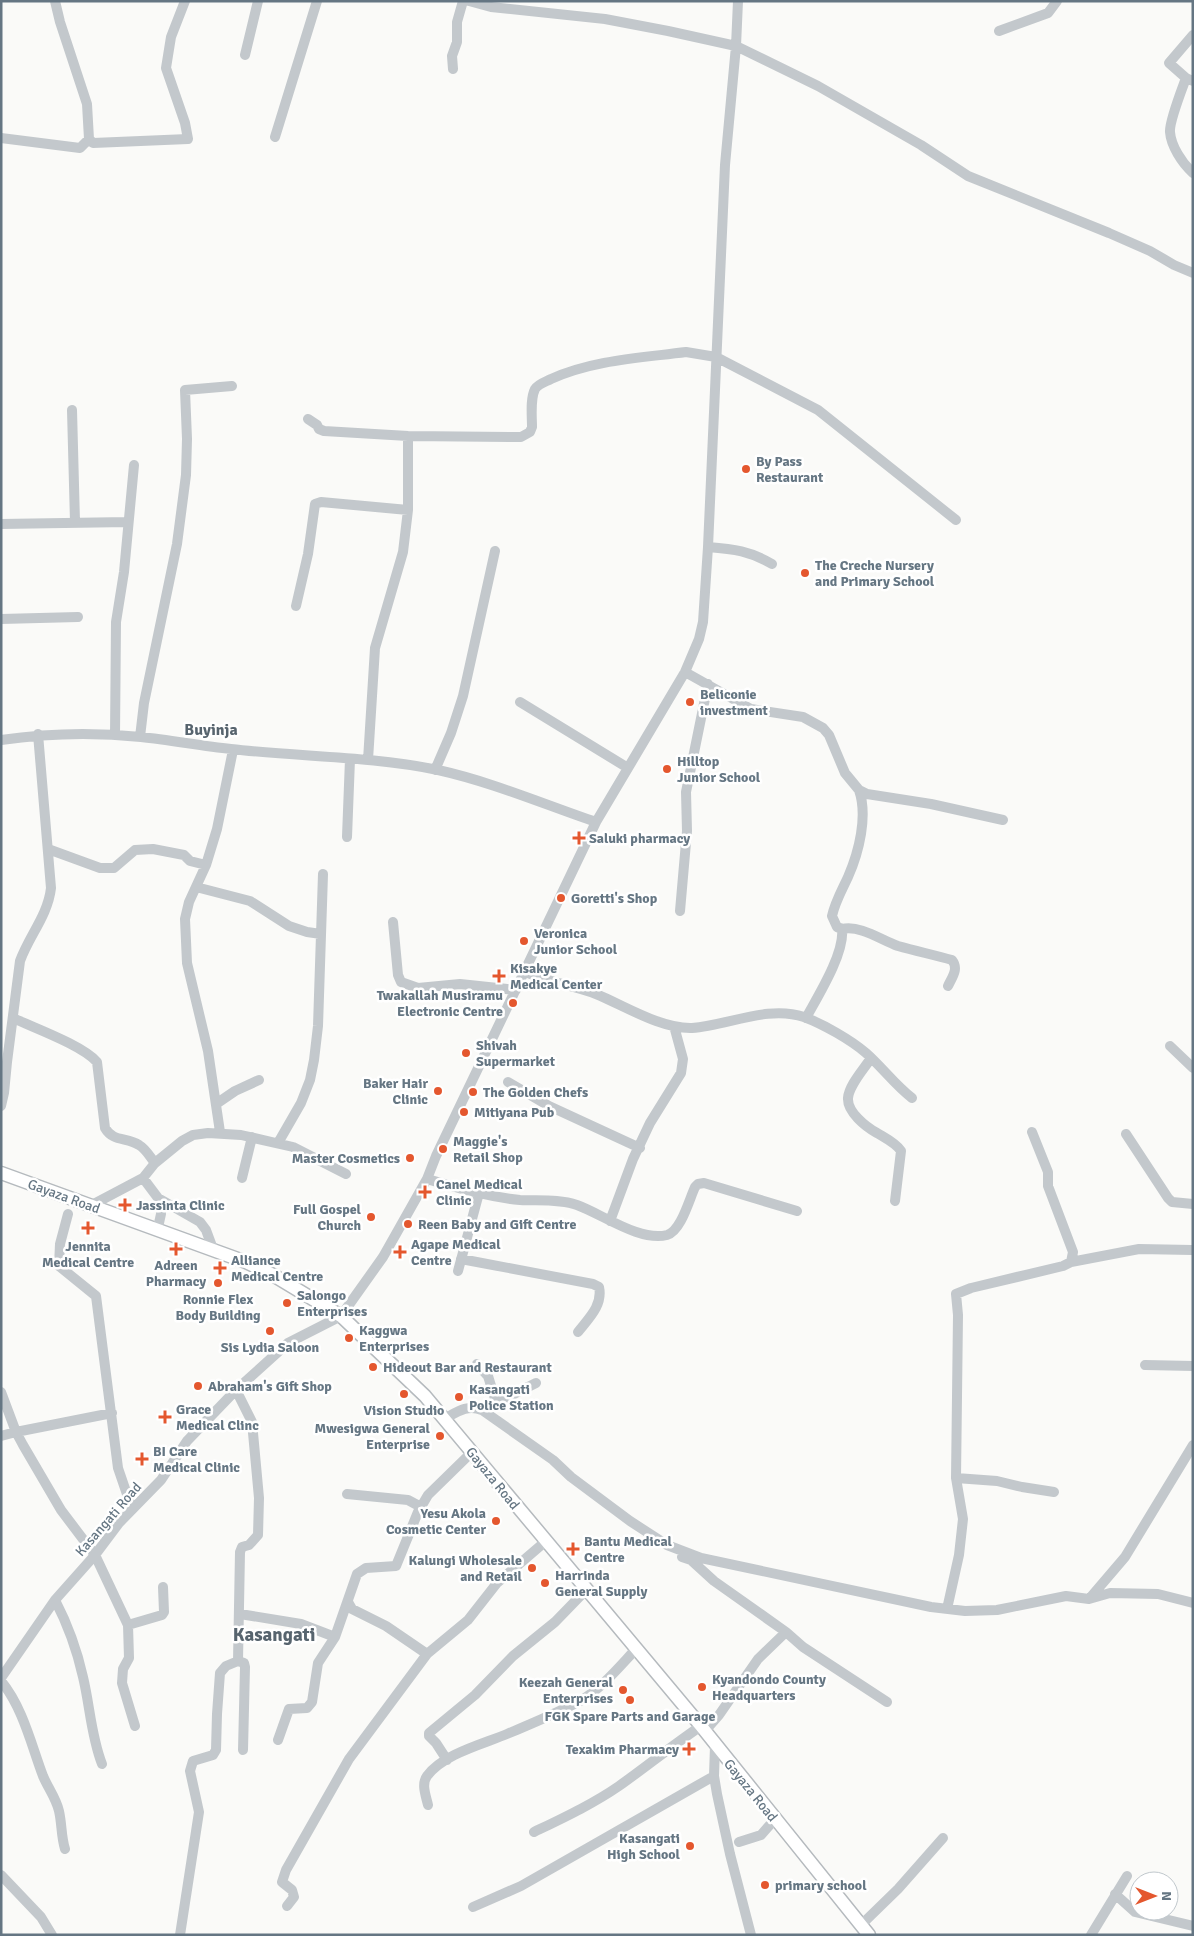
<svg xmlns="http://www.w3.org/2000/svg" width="1194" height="1936" viewBox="0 0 1194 1936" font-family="Signika,sans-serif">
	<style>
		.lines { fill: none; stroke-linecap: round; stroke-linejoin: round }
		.major-casing { stroke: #b5babe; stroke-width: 15 }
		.minor { stroke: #c3c8cc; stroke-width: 10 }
		.major { stroke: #fff; stroke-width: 12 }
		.poi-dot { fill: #e4572e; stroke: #fff; stroke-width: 2 }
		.labels { text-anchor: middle; stroke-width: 5; stroke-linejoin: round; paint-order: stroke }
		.poi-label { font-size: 14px; font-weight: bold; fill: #657683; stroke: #fff; text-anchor: start }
		.street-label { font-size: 14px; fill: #657683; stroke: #fff }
		.quarter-label { font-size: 16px; font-weight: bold; fill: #57646e; stroke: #fff }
		.district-label { font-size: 19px; font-weight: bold; fill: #57646e; stroke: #fff }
	</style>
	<rect width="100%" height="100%" fill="#fafaf8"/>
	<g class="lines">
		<g class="major-casing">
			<path id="major" d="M1,1173L246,1262L273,1275L341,1316L425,1396L701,1726L869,1935"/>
		</g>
		<path class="minor" d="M55,1L60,22L87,104L89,139L93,143L188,139L185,123L166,68L171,37L185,1
			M469,1L491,7L605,19L668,31L736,46L818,86L921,145L968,176L1109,233L1150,251L1174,265L1193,273
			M999,31L1048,13L1057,1
			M1193,35L1169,63L1186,78L1193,81
			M245,55L258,1
			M453,69L452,56L457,42V22L463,1
			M1186,78C1182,89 1169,122 1170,132C1171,146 1182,163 1193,173
			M275,137L317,1
			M1,138L80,148L89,139
			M72,410L75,522
			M308,419L317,425L319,429L324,431L408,436L521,437L530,432L532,427C532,416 530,399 535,389C538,384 545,382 551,379C593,360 640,358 686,352L716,357L818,410L956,520
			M1,524L128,522
			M708,547C734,549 750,551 772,564
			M296,606L308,554L315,504L321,502L408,510
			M1,619L78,617
			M685,672L751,709L803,717L823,728L829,735L845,773L859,790L867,794L931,804L1003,820
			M520,702L628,768
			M115,735L116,622L124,572L134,465
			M140,737L144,703L177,544L186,475L187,439L185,390L232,386
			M1,740C48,733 94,732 141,737C171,740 201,746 231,749C299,757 370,756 438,770C492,782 543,804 596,822
			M368,760L375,648L403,552L408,510V436
			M435,770L451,733L463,696L495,551
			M347,837L350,759
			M48,849L100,868H114L135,850L153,849L184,855L190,861L206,865
			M196,887L250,901L289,926L307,932L321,934
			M680,911L687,831L686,792L708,684
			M393,922L398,975L401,982L418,988L460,984L516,990
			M842,929C861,925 881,940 898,946C916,951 934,955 952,960C959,969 952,977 948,986
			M524,971C545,982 573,985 596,994C625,1006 661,1029 692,1028C729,1025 768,1005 804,1017C823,1024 851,1040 866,1053C882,1067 895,1085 912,1098
			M13,1018C34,1028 82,1045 97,1062L105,1128C113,1142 127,1137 139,1145C146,1149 150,1157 155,1163
			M806,1018C818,996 845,953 842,929L837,927L832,916C835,902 842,890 848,877C859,852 868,816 859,790
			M1170,1046L1193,1068
			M871,1058C864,1069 849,1085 848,1098C847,1112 866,1127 877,1133C885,1138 896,1143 901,1151L895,1201
			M508,1082L549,1106L640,1148
			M216,1104L235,1091L259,1080
			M1,1106L4,1093L7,1062L20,961C29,936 48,915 51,888L38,734
			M220,1132L208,1051L187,963L185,919L189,902L206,865L217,829L233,750
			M1126,1134L1168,1198L1172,1202L1193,1204
			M278,1143L301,1103L310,1080L314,1060L318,1026L323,874
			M143,1178L158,1198L200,1222L206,1230L213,1249
			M242,1178L252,1137
			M427,1179C458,1188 488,1197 520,1200C539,1201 559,1199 577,1205C602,1214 640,1242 667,1235C681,1231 689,1200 695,1187L698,1184L704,1183L797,1211
			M90,1206L143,1178L155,1163L182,1141L193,1135L208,1133L241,1135L293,1147L346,1174
			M68,1214L60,1244L59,1266L96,1296L118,1468L132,1509
			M610,1221L633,1159L650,1123L681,1073L683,1059L674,1026
			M159,1223L161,1214
			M461,1259L593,1284L599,1287C603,1305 589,1318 578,1332
			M1071,1262L1139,1249L1192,1250
			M458,1271L479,1193
			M477,1364L488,1376L496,1402
			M1145,1365L1193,1366
			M236,1390L252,1422L259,1498L258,1535L249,1545L242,1547L240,1552L238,1661
			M1,1392L16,1432L23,1445L61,1510L95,1555L128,1625L129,1658L123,1669L122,1683L135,1726
			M482,1410L536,1383
			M444,1419C457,1412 467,1404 482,1410L553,1460L571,1477L630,1521L667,1545L701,1558L931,1607L965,1611L997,1610L1066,1596L1089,1599L1110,1593L1158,1594L1193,1603
			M1,1436L16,1432L112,1413
			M956,1478L997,1481L1022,1487L1054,1492
			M347,1494L408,1500L421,1507
			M682,1557L691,1560L714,1581L786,1632L803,1647L887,1702
			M1090,1598L1125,1557L1193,1445
			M55,1600C68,1625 77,1650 83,1677C90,1706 91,1736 102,1764
			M348,1602L352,1609L386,1626L427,1654
			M947,1609L959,1555L963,1519L956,1478L958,1315L956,1294L971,1288L1063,1266L1071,1262L1073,1252L1048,1186V1172L1032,1132
			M240,1614L301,1624L335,1637
			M128,1625L162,1615L164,1612L163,1587
			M238,1661L244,1663L245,1667L243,1750
			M1,1678L55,1600L95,1555L119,1523L161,1480L187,1441L236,1390L288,1343L341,1316L383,1257L427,1179L436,1156L596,822L685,672L699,639L703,622L708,547L725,165L736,46L738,1
			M1,1681C23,1708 31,1744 43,1776C48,1788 56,1798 59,1811C62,1824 61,1836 65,1849
			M705,1731L719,1715L758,1659L786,1632
			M278,1740L289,1709L307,1708L312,1702L318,1663L335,1637L357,1574L366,1568L396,1566L418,1512L428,1495L472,1452
			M715,1746L714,1776L717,1794L730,1854L751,1935
			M447,1760L436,1743L429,1736V1733L475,1695L513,1656L555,1622L587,1589
			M428,1805C426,1796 421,1784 427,1776C443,1754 483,1744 507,1734C531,1724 557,1713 580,1701C602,1688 619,1667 636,1649
			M534,1832C563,1818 593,1804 619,1786C647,1766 673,1745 701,1726
			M739,1842L761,1835L775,1819
			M1,1875L41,1917L52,1935
			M1115,1894L1135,1912L1193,1926
			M287,1906L294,1897L292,1890L282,1882L286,1870L349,1759L427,1654L468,1620L497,1583L546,1541
			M473,1907L521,1886L714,1776
			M861,1925L898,1889L943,1838
			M180,1935L199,1812L190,1771L193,1761L213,1755L216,1750L217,1714L220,1673L226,1666L238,1661
			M1091,1935L1127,1876"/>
		<use href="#major" class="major"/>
	</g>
	<g class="poi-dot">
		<circle cx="746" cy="469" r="5"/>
		<circle cx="805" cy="573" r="5"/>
		<circle cx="690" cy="702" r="5"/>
		<circle cx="667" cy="769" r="5"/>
		<path d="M576.5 830.5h5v5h5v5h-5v5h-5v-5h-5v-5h5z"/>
		<circle cx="561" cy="898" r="5"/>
		<circle cx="524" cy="941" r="5"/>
		<path d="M496.5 968.5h5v5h5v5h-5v5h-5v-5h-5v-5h5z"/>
		<circle cx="513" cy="1003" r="5"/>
		<circle cx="466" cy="1053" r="5"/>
		<circle cx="438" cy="1091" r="5"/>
		<circle cx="473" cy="1092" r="5"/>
		<circle cx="464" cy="1112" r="5"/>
		<circle cx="443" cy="1149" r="5"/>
		<circle cx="410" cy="1158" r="5"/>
		<path d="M422.5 1184.5h5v5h5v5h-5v5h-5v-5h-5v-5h5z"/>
		<path d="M122.5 1197.5h5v5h5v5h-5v5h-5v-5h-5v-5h5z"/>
		<circle cx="371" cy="1217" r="5"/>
		<circle cx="408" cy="1224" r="5"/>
		<path d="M85.5 1220.5h5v5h5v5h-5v5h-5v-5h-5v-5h5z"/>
		<path d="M173.5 1241.5h5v5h5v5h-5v5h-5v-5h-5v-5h5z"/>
		<path d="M397.5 1244.5h5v5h5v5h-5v5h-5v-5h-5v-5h5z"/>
		<path d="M217.5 1260.5h5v5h5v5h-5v5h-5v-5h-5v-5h5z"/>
		<circle cx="218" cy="1283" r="5"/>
		<circle cx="287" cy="1303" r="5"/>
		<circle cx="270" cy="1331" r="5"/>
		<circle cx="349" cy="1338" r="5"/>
		<circle cx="373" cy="1367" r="5"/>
		<circle cx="198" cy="1386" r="5"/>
		<circle cx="404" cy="1394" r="5"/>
		<circle cx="459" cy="1397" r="5"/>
		<path d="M162.5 1409.5h5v5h5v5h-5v5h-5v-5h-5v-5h5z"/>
		<circle cx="440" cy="1436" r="5"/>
		<path d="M139.5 1451.5h5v5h5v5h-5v5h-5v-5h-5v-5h5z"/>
		<circle cx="496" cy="1521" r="5"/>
		<path d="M570.5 1541.5h5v5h5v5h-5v5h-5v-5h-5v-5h5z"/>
		<circle cx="532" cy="1568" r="5"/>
		<circle cx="545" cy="1583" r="5"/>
		<circle cx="702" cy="1687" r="5"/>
		<circle cx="623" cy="1690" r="5"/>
		<circle cx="630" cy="1700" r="5"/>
		<path d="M686.5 1741.5h5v5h5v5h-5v5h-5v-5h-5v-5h5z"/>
		<circle cx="690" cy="1846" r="5"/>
		<circle cx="765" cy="1885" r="5"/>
	</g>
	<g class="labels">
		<g class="poi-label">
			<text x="756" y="466">By Pass<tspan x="756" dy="16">Restaurant</tspan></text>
			<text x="815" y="570">The Creche Nursery<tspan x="815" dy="16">and Primary School</tspan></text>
			<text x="700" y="699">Beliconie<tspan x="700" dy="16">investment</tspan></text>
			<text x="677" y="766">Hilltop<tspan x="677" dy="16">Junior School</tspan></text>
			<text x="589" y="843">Saluki pharmacy</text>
			<text x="571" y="903">Goretti's Shop</text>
			<text x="534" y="938">Veronica<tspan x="534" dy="16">Junior School</tspan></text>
			<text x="510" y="973">Kisakye<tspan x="510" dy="16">Medical Center</tspan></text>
			<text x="503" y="1000" text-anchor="end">Twakallah Musiramu<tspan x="503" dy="16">Electronic Centre</tspan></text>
			<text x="476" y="1050">Shivah<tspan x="476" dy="16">Supermarket</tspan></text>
			<text x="428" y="1088" text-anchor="end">Baker Hair<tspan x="428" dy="16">Clinic</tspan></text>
			<text x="483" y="1097">The Golden Chefs</text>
			<text x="474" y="1117">Mitiyana Pub</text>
			<text x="453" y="1146">Maggie's<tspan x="453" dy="16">Retail Shop</tspan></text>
			<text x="400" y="1163" text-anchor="end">Master Cosmetics</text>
			<text x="436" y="1189">Canel Medical<tspan x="436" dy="16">Clinic</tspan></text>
			<text x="136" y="1210">Jassinta Clinic</text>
			<text x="361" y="1214" text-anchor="end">Full Gospel<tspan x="361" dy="16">Church</tspan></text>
			<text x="418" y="1229">Reen Baby and Gift Centre</text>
			<text x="411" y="1249">Agape Medical<tspan x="411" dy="16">Centre</tspan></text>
			<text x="88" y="1251" text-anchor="middle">Jennita<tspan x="88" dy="16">Medical Centre</tspan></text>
			<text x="231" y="1265">Alliance<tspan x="231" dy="16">Medical Centre</tspan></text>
			<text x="176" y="1270" text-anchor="middle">Adreen<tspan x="176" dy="16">Pharmacy</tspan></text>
			<text x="297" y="1300">Salongo<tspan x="297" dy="16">Enterprises</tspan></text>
			<text x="218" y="1304" text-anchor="middle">Ronnie Flex<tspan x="218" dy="16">Body Building</tspan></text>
			<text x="359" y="1335">Kaggwa<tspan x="359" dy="16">Enterprises</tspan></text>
			<text x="270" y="1352" text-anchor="middle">Sis Lydia Saloon</text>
			<text x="383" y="1372">Hideout Bar and Restaurant</text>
			<text x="208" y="1391">Abraham's Gift Shop</text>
			<text x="469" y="1394">Kasangati<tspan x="469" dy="16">Police Station</tspan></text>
			<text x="176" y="1414">Grace<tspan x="176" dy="16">Medical Clinc</tspan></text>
			<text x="404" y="1415" text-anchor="middle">Vision Studio</text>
			<text x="430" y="1433" text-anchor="end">Mwesigwa General<tspan x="430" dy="16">Enterprise</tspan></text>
			<text x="153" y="1456">BI Care<tspan x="153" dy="16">Medical Clinic</tspan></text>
			<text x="486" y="1518" text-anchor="end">Yesu Akola<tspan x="486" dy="16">Cosmetic Center</tspan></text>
			<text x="584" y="1546">Bantu Medical<tspan x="584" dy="16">Centre</tspan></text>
			<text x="522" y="1565" text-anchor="end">Kalungi Wholesale<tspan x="522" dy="16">and Retail</tspan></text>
			<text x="555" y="1580">Harrinda<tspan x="555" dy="16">General Supply</tspan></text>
			<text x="712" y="1684">Kyandondo County<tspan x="712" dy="16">Headquarters</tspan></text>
			<text x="613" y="1687" text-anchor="end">Keezah General<tspan x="613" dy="16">Enterprises</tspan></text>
			<text x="630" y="1721" text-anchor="middle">FGK Spare Parts and Garage</text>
			<text x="679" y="1754" text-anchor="end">Texakim Pharmacy</text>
			<text x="680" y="1843" text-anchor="end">Kasangati<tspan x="680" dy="16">High School</tspan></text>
			<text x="775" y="1890">primary school</text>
		</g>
		<g class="street-label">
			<text transform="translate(64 1196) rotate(20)" y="5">Gayaza Road</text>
			<text transform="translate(493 1478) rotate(51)" y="5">Gayaza Road</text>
			<text transform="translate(108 1519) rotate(-49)" y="5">Kasangati Road</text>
			<text transform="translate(751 1790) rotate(51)" y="5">Gayaza Road</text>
		</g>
		<g class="quarter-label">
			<text x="211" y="735">Buyinja</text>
		</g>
		<g class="district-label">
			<text x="274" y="1641">Kasangati</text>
		</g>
	</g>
	<rect width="1194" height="1936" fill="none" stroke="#657683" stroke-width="5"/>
	<g transform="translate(1154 1896) rotate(90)"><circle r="24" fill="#ffffff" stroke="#c1c8cd"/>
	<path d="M0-4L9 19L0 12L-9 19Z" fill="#e4572e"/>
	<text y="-8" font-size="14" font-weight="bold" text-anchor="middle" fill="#657683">N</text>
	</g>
</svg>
